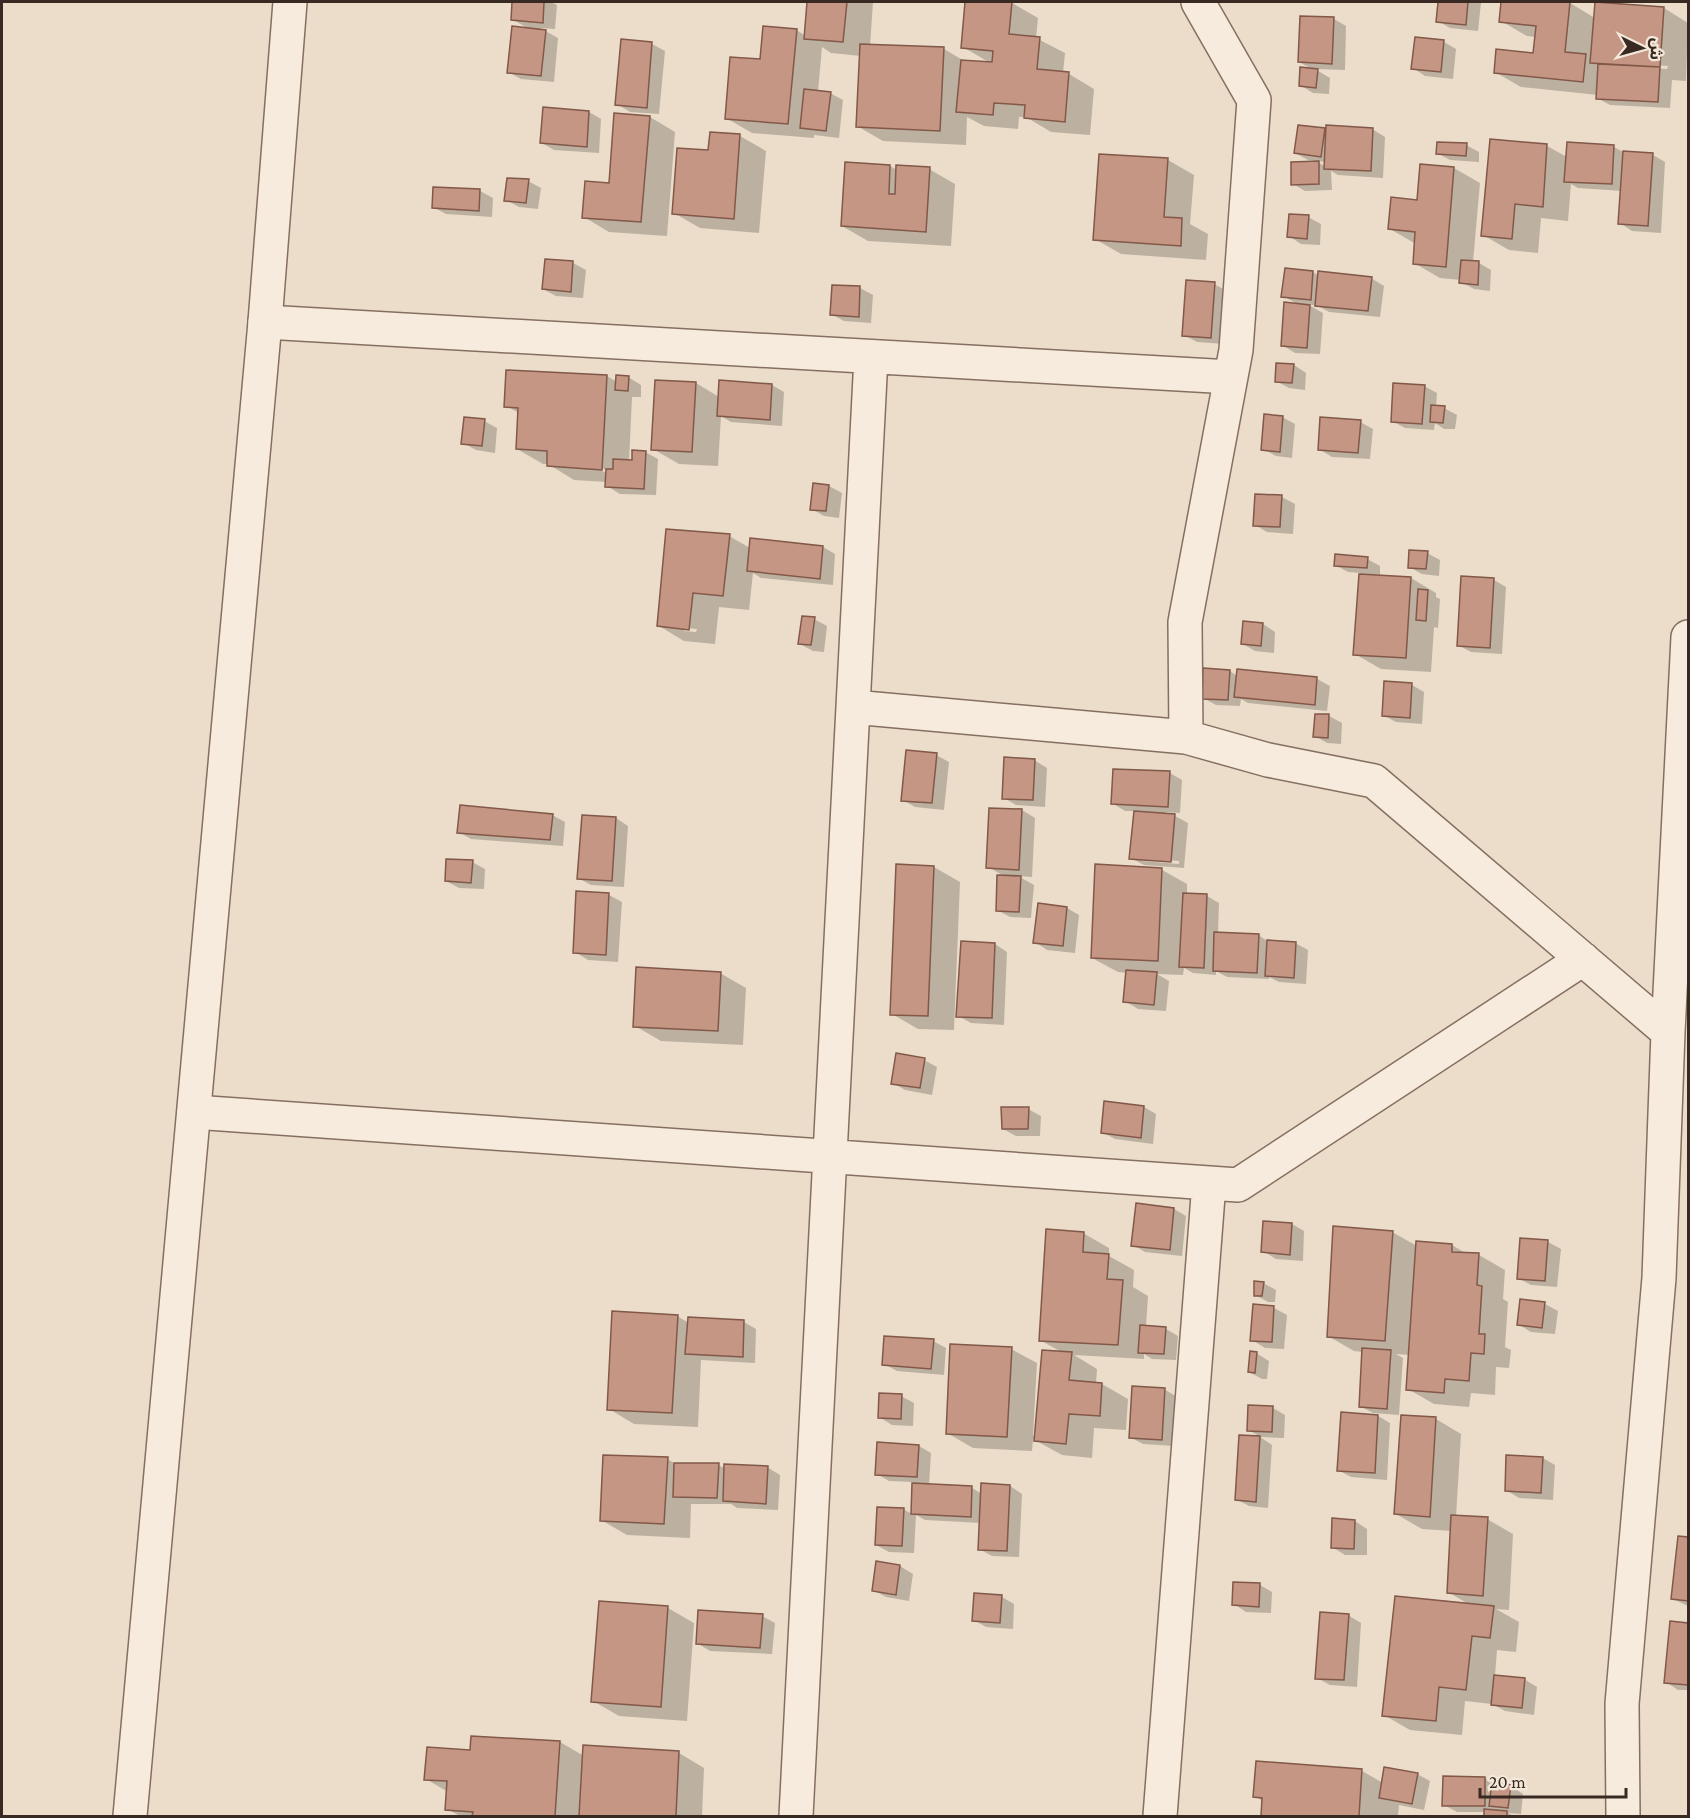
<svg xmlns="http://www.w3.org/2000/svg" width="1690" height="1818" viewBox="0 0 1690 1818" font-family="'Crimson Pro','Noto Sans Arabic',serif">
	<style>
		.shadow { fill: #0003; fill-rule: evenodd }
		.building { fill: #c59684; stroke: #825849; stroke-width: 1.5 }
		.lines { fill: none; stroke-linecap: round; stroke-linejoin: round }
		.minor-casing { stroke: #866f60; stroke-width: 36 }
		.tertiary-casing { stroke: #866f60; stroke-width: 36 }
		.minor { stroke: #f6ebdd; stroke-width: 33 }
		.tertiary { stroke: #f6ebdd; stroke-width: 33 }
	</style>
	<rect width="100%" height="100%" fill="#ebddca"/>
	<path class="shadow" d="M514,2H551L557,5L555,29L540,28L558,38L554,82L521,79L508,72L529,29L512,19Z
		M809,2H873L870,46L944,49L966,62L992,64L963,47L967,2L1012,3L1038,18L1036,38L1065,53L1063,73L1069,74L1094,89L1090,135L1051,132L1026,117H1019L1018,129L984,126L967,117L966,145L883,141L857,126L861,56L831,53L822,47L818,92L830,93L843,100L839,138L814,135V138L752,133L726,118L761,61L796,30L806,36Z
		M1440,2H1478L1481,3L1478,31L1450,28L1438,21Z
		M1502,2L1570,3L1595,18L1596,4L1664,8L1688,23L1686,81L1672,80L1670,108L1610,105L1597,98L1598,95L1521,87L1495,72L1534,55L1536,37L1527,36L1501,21ZM1617,63L1668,66L1667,69L1617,66Z
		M1334,19L1346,26L1345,70L1315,69L1330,78L1329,94L1313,93L1300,85L1314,70L1299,62Z
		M622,41L652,44L665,51L659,114L630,112L617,104Z
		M1444,42L1456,49L1453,79L1425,76L1413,68Z
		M589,112L601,119L599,153L554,150L542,143Z
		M650,117L675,132L667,236L609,232L584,217L610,185Z
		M1325,129L1327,131L1372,129L1385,137L1383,178L1338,175L1331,171L1332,190L1305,191L1293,184L1316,161L1326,167V162L1308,160L1295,153Z
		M711,134L740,136L766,151L759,233L700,228L674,213L710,152Z
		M1491,141L1547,146L1567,157L1568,143L1614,147L1625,153L1653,155L1665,162L1661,233L1632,231L1620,223L1622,191L1578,188L1571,184L1568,221L1541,218L1538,253L1509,250L1483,235Z
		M1466,145L1479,152V162L1450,160L1437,153Z
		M1168,160L1194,175L1190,224L1208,234L1206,260L1121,254L1095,239Z
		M846,164L890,166L897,170L929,169L955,184L951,246L868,241L842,226Z
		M1454,168L1480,183L1473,262L1479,263L1491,270L1490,291L1474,289L1461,282V280L1440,278L1414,263L1416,244L1390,229Z
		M528,181L541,188L538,209L519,207L506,200Z
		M434,188L480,191L493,198L492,217L446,214L433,207Z
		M1308,217L1321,224L1320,245L1301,244L1289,236Z
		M546,260L573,263L586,270L583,298L556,296L543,289Z
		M1286,270L1313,272L1319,276L1371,278L1384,286L1380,317L1329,312L1318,306L1307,304L1323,313L1320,354L1295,353L1282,345L1299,305L1283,296Z
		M1214,284L1227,291L1224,344L1197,342L1184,335Z
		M834,286L860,288L873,295L871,323L844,321L831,314Z
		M1294,365L1306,373L1305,390L1289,388L1276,381Z
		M607,376L617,382L628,377L641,385V397H632L629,462H633L645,452L658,459L656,495L620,494L607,486V482L574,480L548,464H543L517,449L519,413L506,406ZM596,465L608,471V474L595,467Z
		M696,383L719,397L772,385L784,392L782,426L731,422L721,416L718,466L679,464L653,449Z
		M1424,386L1437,393L1436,407L1444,408L1457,415L1455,429H1444L1435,423L1434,430L1405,428L1392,421Z
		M1282,417L1295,424L1292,458L1276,456L1263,449Z
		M484,421L497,428L495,453L476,450L463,443Z
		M1360,422L1373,429L1370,459L1332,457L1319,449Z
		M815,484L829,486L842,493L839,518L824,516L812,509Z
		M1257,495L1282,497L1295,504L1293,534L1267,532L1255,525Z
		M729,536L750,548L823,547L835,554L833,585L761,578L753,573L749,610L719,607L715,644L684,641L659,626ZM684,628L697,629L696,632L684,631Z
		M1427,553L1440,560L1439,576L1422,574L1409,567Z
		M1367,559L1380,566V576L1411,578L1436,593V597L1440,599L1438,628L1434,627L1431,672L1381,669L1355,654L1360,573L1348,572L1335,565Z
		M1494,580L1506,587L1502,654L1471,652L1458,645Z
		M814,619L827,626L824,652L813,651L800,644Z
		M1263,624L1275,632L1274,653L1255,651L1243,644Z
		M1230,671L1237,676L1238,671L1317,679L1330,686L1327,711L1248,703L1241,699L1240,706L1216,705L1203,698Z
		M1412,685L1424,692L1422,724L1396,722L1383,715Z
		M1316,716H1329L1342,723L1341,744L1327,743L1315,736Z
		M936,755L949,762L944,810L915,807L903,800Z
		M1034,760L1047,768L1045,807L1016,805L1004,798Z
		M1170,773L1182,780L1180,813L1166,812L1165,815L1175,816L1188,823L1184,868L1144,865L1131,858L1135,811H1125L1112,803ZM1142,858L1179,861V864L1142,861Z
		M1022,810L1035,818L1032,877L1018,876L1034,885L1031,918L1010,917L997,910L1004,876L988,867Z
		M552,815L565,822L563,846L471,839L459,832Z
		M616,818L628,826L624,887L591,885L578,878Z
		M472,862L485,869L484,889L459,888L446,881Z
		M934,867L960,882L954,1030L918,1029L892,1014Z
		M1157,867L1187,884V895L1207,896L1219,903L1218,934L1258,935L1269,942L1295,943L1308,950L1306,984L1279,982L1269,977V979L1227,977L1216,971V975L1193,973L1184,968L1183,975L1157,974L1169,981L1166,1011L1138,1009L1125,1001L1127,973L1118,972L1092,958Z
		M578,893L609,895L622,902L618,962L588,960L575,952Z
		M1067,908L1079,915L1075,953L1047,950L1035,942Z
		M995,944L1007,952L1004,1025L971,1023L958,1016Z
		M720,973L746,988L743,1045L661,1041L635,1026Z
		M924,1060L937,1067L932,1095L905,1090L893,1083Z
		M1144,1107L1156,1114L1153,1144L1115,1139L1102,1132Z
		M1028,1109L1041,1116L1040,1136H1016L1003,1129Z
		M1174,1209L1186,1216L1182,1256L1145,1252L1133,1245Z
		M1292,1224L1304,1231L1303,1261L1276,1259L1263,1251Z
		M1392,1232L1417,1246L1452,1245L1467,1254L1479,1255L1505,1270L1503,1299L1508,1302L1505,1347L1511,1350L1509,1368L1496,1367L1495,1395L1471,1393L1469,1407L1434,1404L1408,1389L1410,1355L1396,1354L1403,1358L1399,1415L1373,1413L1360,1406L1363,1352L1354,1351L1328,1336Z
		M1083,1233L1109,1248V1256L1134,1270L1133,1287L1148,1296L1146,1327L1166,1329L1178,1336L1176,1360L1152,1359L1144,1354V1359L1074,1355L1097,1369L1096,1383L1102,1384L1128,1399L1126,1430L1094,1428L1092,1458L1062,1455L1033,1439L1032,1451L973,1448L947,1433L1011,1349L1037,1363L1033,1436H1036L1063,1353L1040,1340Z
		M1522,1239L1548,1242L1561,1249L1557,1287L1531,1285L1518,1278Z
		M1263,1283L1276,1290L1275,1302H1268L1255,1295Z
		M1521,1301L1545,1304L1558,1311L1555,1334L1531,1332L1518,1324Z
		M1254,1306L1274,1308L1287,1315L1284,1349L1265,1348L1252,1340Z
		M677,1316L689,1323L744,1322L756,1329L755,1363L701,1360L698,1427L634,1424L609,1409Z
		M933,1341L946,1348L944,1375L897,1371L884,1364Z
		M1256,1353L1269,1361L1267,1379H1262L1249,1372Z
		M1164,1389L1177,1397L1174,1446L1143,1444L1130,1437Z
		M901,1396L914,1403L913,1426L892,1425L879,1417Z
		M1273,1408L1285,1415L1284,1438L1261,1437L1248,1430Z
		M1378,1416L1390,1423L1387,1480L1351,1477L1338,1470Z
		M1436,1419L1461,1434L1456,1517L1487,1519L1513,1534L1509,1610L1496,1609L1519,1622L1516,1652L1497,1650L1495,1676L1524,1679L1537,1687L1534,1715L1505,1711L1492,1704L1465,1701L1462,1735L1410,1730L1384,1715L1470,1605L1448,1592L1452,1531L1422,1529L1396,1514Z
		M1260,1437L1272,1445L1268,1508L1249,1506L1236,1499Z
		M919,1446L931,1453L929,1486L972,1488L982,1494L1010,1486L1022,1494L1019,1557L992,1556L979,1549L981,1523L925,1520L916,1515L914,1553L889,1552L876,1545L903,1509L912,1514L913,1482L889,1481L877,1474Z
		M1543,1458L1555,1465L1553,1500L1519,1498L1506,1490Z
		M667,1459L676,1464L718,1465L726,1469L767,1467L780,1475L778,1510L737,1508L731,1504H691L690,1538L627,1535L601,1520Z
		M1355,1521L1367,1529V1555H1345L1332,1547Z
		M1680,1538L1688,1539V1606L1673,1599Z
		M877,1563L900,1566L913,1574L909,1601L886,1597L873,1590Z
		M1260,1585L1272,1592L1271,1613L1246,1612L1234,1604Z
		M1002,1597L1014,1604L1013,1629L986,1627L974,1620Z
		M668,1608L694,1623L687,1721L619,1716L593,1701Z
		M1348,1615L1361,1623L1357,1687L1330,1685L1317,1678Z
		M762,1616L775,1623L772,1654L710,1651L697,1643Z
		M1672,1623L1688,1624V1690H1678L1666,1682Z
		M560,1742L584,1756L679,1753L704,1768L702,1816H460L447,1809L448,1792L426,1779L471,1751Z
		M1257,1762L1362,1771L1383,1783L1417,1774L1430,1781L1424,1810L1399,1805L1398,1816H1263V1801L1255,1796Z
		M1485,1778L1495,1784L1511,1786L1523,1794L1521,1814L1508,1813L1514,1816H1485V1812H1457L1444,1805Z"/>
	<path class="building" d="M512,2H544L543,23L511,20Z
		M807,2H847L843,42L804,39Z
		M965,2H1012L1009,34L1040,37L1037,69L1069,72L1065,122L1024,118L1025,105L994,103L993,115L956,112L961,60L992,62L993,51L961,48Z
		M1438,2H1468L1466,25L1436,22Z
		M1501,2H1570L1565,52L1586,54L1583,82L1494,73L1496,49L1533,53L1536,26L1499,22Z
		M1595,2L1664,7L1660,67L1590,63Z
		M1300,16L1334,17L1332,64L1298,62Z
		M512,26L546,30L541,76L507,73Z
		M763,26L797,29L788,124L725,119L730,57L760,59Z
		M1415,37L1444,40L1441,72L1411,69Z
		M621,39L652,42L647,108L615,105Z
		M860,44L944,47L940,131L856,127Z
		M1598,64L1660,67L1658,102L1596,99Z
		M1300,67L1318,69L1316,88L1299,86Z
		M804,89L831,92L826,131L800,128Z
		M543,107L589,111L587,147L540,143Z
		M614,113L650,116L641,222L582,218L585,181L609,183Z
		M1298,125L1325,128L1321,157L1294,153Z
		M1326,125L1373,128L1371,171L1324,169Z
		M710,132L740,134L734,219L672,214L677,148L708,150Z
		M1490,139L1547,144L1543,207L1515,204L1512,239L1481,236Z
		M1437,142L1467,143L1466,156L1436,154Z
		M1567,142L1614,145L1612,184L1564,182Z
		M1623,151L1653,153L1648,226L1618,224Z
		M1099,154L1168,158L1164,217L1182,218L1181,246L1093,240Z
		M1319,161V184L1291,185V162Z
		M845,162L890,165L889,194H895L896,165L930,167L926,232L841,226Z
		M1420,164L1454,167L1446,267L1413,264L1415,232L1388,229L1391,197L1417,200Z
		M507,178L529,179L526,203L504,201Z
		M433,187L480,189L479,211L432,208Z
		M1289,214L1309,215L1307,239L1287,237Z
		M545,259L573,261L571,292L542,289Z
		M1461,260L1479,261L1478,285L1459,283Z
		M1285,268L1313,271L1311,300L1281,297Z
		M1318,271L1372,277L1368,311L1315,306Z
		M1186,280L1215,282L1211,338L1182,336Z
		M832,285L860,286L859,317L830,315Z
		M1284,302L1310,305L1307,348L1281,346Z
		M1276,363L1294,364L1292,383L1275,382Z
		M506,370L607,375L602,470L547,466V451L516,449L518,408L504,407Z
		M616,375L629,376L628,391L615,390Z
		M655,380L696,382L692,452L651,450Z
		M719,380L772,384L770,420L717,416Z
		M1393,383L1425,385L1422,424L1391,422Z
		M1431,405L1445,406L1443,423L1430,422Z
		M1264,414L1283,416L1280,452L1261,450Z
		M464,417L485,419L482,446L461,444Z
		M1320,417L1361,420L1358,453L1318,450Z
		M632,450L646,451L644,489L605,487L606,469H613V459L632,460Z
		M813,483L829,485L826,511L810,510Z
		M1255,494L1282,495L1280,527L1253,526Z
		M666,529L730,534L723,596L693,593L689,630L657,626Z
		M750,538L823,546L820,579L747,571Z
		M1409,550L1428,551L1426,569L1408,568Z
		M1335,554L1368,557L1367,568L1334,566Z
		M1359,574L1411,577L1406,658L1353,655Z
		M1461,576L1494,578L1490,648L1457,646Z
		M1418,589L1428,590L1426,621L1416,620Z
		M802,616L815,617L811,645L798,644Z
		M1243,621L1263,623L1261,646L1241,644Z
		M1203,668L1230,670L1228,700L1202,699Z
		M1237,669L1317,677L1315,705L1234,697Z
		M1384,681L1412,683L1410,718L1382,716Z
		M1315,714H1329L1328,738L1313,737Z
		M906,750L937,753L932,803L901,801Z
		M1004,757L1035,759L1033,800L1002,799Z
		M1113,769L1170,771L1168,807L1111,804Z
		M460,805L553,814L550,840L457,833Z
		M989,808L1022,809L1019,870L986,868Z
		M1134,811L1175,814L1171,862L1129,859Z
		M582,815L616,817L612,881L577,879Z
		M446,859L473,860L471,883L445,881Z
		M896,864L934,866L928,1016L890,1015Z
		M1095,864L1162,868L1158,961L1091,958Z
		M997,875L1021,876L1019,912L996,911Z
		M576,891L609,893L606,955L573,953Z
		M1183,893L1207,894L1204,968L1179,967Z
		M1038,903L1067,907L1063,946L1033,943Z
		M1214,932L1259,934L1257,973L1213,971Z
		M1267,940L1296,942L1294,978L1265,976Z
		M961,941L995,943L992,1018L956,1017Z
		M636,967L721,972L718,1031L633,1027Z
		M1126,970L1157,972L1154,1005L1123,1002Z
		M896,1053L925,1058L920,1088L891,1084Z
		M1104,1101L1144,1106L1141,1138L1101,1133Z
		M1001,1107H1029L1028,1129H1002Z
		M1136,1203L1174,1208L1170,1250L1131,1246Z
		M1263,1221L1292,1223L1290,1255L1261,1252Z
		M1333,1226L1393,1231L1385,1341L1327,1337Z
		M1046,1229L1084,1232L1083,1252L1109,1254L1107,1279L1123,1280L1118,1345L1039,1341Z
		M1520,1238L1548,1240L1545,1281L1517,1279Z
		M1416,1241L1452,1244V1252L1479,1253L1477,1285L1482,1286L1479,1334H1485L1484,1354L1471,1353L1469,1381L1445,1379L1444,1393L1406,1390Z
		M1254,1281L1264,1282L1262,1296H1254Z
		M1520,1299L1545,1302L1542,1328L1517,1325Z
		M1253,1304L1274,1306L1272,1342L1250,1341Z
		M612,1311L678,1315L672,1413L607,1410Z
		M688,1317L744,1320L743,1357L685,1354Z
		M1140,1325L1166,1327L1164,1354L1138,1353Z
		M884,1336L934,1339L931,1369L882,1365Z
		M950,1344L1012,1347L1007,1437L946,1434Z
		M1362,1348L1391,1350L1387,1409L1359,1407Z
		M1042,1350L1072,1352L1069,1380L1102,1383L1100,1416L1069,1414L1066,1444L1034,1441Z
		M1250,1351L1257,1352L1255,1373L1248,1372Z
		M1132,1386L1165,1388L1162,1440L1129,1438Z
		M879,1393L902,1394L901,1419L878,1418Z
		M1248,1405L1273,1406L1272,1432L1247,1431Z
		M1341,1412L1378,1415L1375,1473L1337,1471Z
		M1401,1415L1436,1417L1430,1517L1394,1514Z
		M1239,1435L1260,1436L1256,1502L1235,1500Z
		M877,1442L919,1445L917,1477L875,1475Z
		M603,1455L668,1457L664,1524L600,1521Z
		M1506,1455L1543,1457L1541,1493L1505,1491Z
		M674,1463H719L717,1498L673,1497Z
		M724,1464L768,1466L766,1504L723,1501Z
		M912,1483L972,1486L971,1517L911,1514Z
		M981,1483L1010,1485L1007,1551L978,1550Z
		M877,1507L904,1508L902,1546L875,1545Z
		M1451,1515L1488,1517L1483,1596L1447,1593Z
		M1332,1518L1355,1520L1354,1549L1331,1548Z
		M1678,1536L1688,1537V1601L1671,1599Z
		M876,1561L900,1565L896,1595L872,1591Z
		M1233,1582L1260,1583L1259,1607L1232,1605Z
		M974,1593L1002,1595L1000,1623L972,1621Z
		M1395,1596L1494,1606L1490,1638L1472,1636L1466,1690L1439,1687L1436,1721L1382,1716Z
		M599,1601L668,1606L661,1707L591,1702Z
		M698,1610L763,1614L760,1648L696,1644Z
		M1320,1612L1349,1614L1344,1680L1315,1679Z
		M1670,1621L1688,1623V1685L1664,1683Z
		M1494,1675L1525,1678L1522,1708L1491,1705Z
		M471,1736L560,1741L555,1816H472L473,1812L445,1810L447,1781L424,1780L427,1747L470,1750Z
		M583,1745L679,1751L676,1816H579Z
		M1256,1761L1362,1769L1359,1816H1261L1262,1798L1253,1797Z
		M1384,1767L1418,1773L1412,1804L1379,1798Z
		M1443,1776L1485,1777V1806H1442Z
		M1492,1782L1511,1785L1508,1808L1489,1806Z
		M1484,1809L1507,1811V1816H1484Z"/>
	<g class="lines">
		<g class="minor-casing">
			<path id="minor" d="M1198,2L1254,100L1236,350L1185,622L1186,737L1268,760L1374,781L1668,1032L1659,1278L1622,1704L1623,1816
				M265,322L1231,377
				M853,707L1186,737
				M1668,1032L1688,637
				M194,1112L1238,1185L1583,959
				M796,1816L871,357
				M1160,1816L1209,1183"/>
		</g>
		<g class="tertiary-casing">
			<path id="tertiary" d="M130,1816L265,322L290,2"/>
		</g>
		<use href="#minor" class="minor"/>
		<use href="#tertiary" class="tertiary"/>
	</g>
	<rect width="1690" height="1818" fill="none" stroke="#382a22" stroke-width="6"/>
	<g transform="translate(1642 48) rotate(95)" stroke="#f3e8d9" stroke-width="4.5" paint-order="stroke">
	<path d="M0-4.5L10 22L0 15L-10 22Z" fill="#382a22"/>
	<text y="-9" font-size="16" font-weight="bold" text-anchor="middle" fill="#382a22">ش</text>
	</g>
	<path d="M1480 1788v9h146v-9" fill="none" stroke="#382a22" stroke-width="3"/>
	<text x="1489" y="1788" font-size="18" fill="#382a22" stroke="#f3e8d9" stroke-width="4.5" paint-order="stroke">20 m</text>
</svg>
